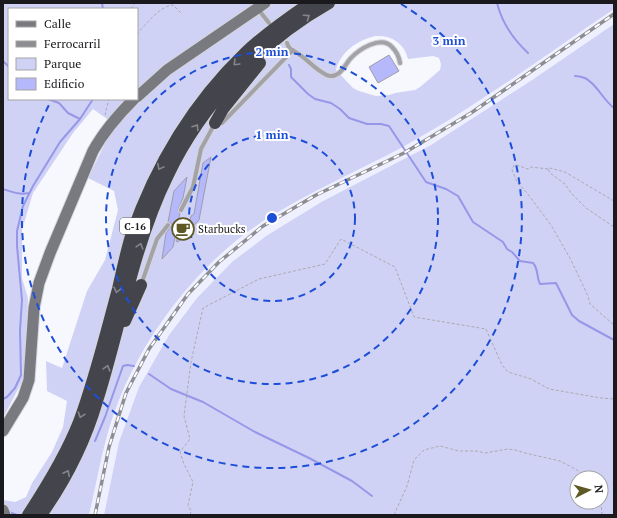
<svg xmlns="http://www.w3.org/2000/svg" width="617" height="518" viewBox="0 0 617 518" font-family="'PT Serif',serif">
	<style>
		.built { fill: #eff0ff }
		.green { fill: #d0d2f5; fill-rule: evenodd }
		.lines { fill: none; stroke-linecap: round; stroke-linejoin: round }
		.stream { stroke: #9797e9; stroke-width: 2 }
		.building { fill: #b6b8fc; stroke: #9d9da7 }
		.lane-casing { stroke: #d4d4da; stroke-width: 6 }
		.secondary-casing { stroke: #d4d4da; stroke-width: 13 }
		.highway-casing { stroke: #d4d4da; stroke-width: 14 }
		.path { stroke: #a9aaaf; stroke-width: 1; stroke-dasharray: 3 2; stroke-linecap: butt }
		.lane { stroke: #a2a2a7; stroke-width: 4 }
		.secondary { stroke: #797980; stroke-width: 11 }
		.highway { stroke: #44444d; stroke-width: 12 }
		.rail-casing { stroke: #8d8d92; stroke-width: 3.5 }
		.rail { stroke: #fff; stroke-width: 2; stroke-dasharray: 6; stroke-linecap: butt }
		.oneway { stroke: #85858b }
		.ring { fill: none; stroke: #1d4ed8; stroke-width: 2; stroke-dasharray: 7 5 }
		.labels { text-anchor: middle; stroke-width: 4; stroke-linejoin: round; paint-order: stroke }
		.shield { fill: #fff; stroke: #5f5f62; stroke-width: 1 }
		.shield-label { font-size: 10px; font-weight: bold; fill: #1a1a1e }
		.poi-label { font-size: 11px; fill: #1a1a1e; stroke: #fff; text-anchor: start }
		.centre { fill: #1d4ed8; stroke: #fff; stroke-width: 2 }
		.ring-label { font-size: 12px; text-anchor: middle; font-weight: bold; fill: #1d4ed8; stroke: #fff; stroke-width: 4; stroke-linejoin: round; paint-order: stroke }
	</style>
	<rect width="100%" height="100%" fill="#f7f8fe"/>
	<path class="built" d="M614,9V24L532,80L431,145L323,201L266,236L232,262L197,298L169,335L139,387L119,442L104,515H89L101,460L119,400L137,363L160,324L179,297L209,265L243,236L272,216L315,190L398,149L479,101Z"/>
	<path class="green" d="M3,3H614V9C543,57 474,108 399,149C357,171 314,190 273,215C204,257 150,325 119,400C104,437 98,477 89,515H3V500L15,502L26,497L32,483L52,452L63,427L67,401L47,391L46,361L62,368L87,291L105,260L118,210L114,191L88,178L112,129L107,119L93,109L73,133L33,193L22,230V278L28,298L25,376L3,418ZM9,9H137V99H9ZM375,36C392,35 404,43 408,59L433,56L439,58L441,64L440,70L420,87L415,90L395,93L389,95L376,96L359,91L353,88L336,70C341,51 357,41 375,36Z
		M614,24V515H104L119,442L139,387L169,335L197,298L232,262L266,236L323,201L431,145L532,80ZM577,478H601V502H577Z"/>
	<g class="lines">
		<path class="stream" d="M102,3L103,9
			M497,3C502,23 513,39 528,53
			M3,61L9,67
			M289,65L291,69V77L308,94L315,99L331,103L340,109L349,118L367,124H381L389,126L426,182L446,189L458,196L473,222L503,242L507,249L512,252L520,261L533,263C539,270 536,276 540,284L556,283L572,315L579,321L614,340
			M575,76C578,76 582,77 585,78C597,84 603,100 614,108
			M48,99L59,103L68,113L80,119
			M3,189C12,192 19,195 29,193
			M149,374L171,389L203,402L255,432L309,458L352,481L372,496
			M3,399L7,397L15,388L21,375L20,330L22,300L17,246V231L23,206L33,186L60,142L80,119L93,99
			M95,441L105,417L123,366L127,365L134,366
			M9,512L17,515"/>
	</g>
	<path class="building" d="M389,55L399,71L378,83L369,67Z
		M211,157L199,220L178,242L176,241L186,225L190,221L191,216L194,214L203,163Z
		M187,177L183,198L178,210L180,213L173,247L162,259L166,233L171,226V223L168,222L174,191Z"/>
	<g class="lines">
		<g class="lane-casing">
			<path id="lane" d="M258,9L269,23
				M287,43C288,46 290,49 292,50C295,52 298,53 300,55C308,60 321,75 330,76C340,77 345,65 350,59C359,49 381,35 392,47C397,52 399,56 400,63
				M181,210L193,187L201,149L215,123H222L293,50
				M141,285L157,239L168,225"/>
		</g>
		<g class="secondary-casing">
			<path id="secondary" d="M137,97L167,70L265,3
				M3,431L23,398L29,380L34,308L39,283L50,253L93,151C104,131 118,115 134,99
				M3,510L5,515"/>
		</g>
		<g class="highway-casing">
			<path id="highway" d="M215,123L223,109L260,63
				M125,321L141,285
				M28,515C47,486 66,455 79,422C95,379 106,333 118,289C122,271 126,253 131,236C155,167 192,104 245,53C265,34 288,18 310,3
				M41,515C65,481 85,442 97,401C111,357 121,311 134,266C143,235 153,205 168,175C202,104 260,42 329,3"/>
		</g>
		<path class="path" d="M131,9L135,3
			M137,34C146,24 160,6 173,5L181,13
			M106,115L105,114L109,99
			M548,169L531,167L528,169C523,168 520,165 514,165L512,170L517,182L527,193L551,225L571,260L588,296L590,304L614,325
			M614,201L565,172L550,168L548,169L550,173L565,184L571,193L586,208L614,227
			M601,502L602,515
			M190,515L191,511L188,505L193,482L184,464L180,452L190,439L184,416L191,362L203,308L259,279L325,264L341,239L395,267L414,317L486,329L502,365L508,372L531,379L549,389L601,398L614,399
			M394,515L407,486L414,460L424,450L440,446L459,451H476L485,453L508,449L515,450L525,453L560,461L577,470L588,478"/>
		<use href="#lane" class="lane"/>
		<use href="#secondary" class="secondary"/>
		<use href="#highway" class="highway"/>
		<g class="rail-casing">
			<path id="rail" d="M95,515L109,447L126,393L149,349L188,294L219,262L263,226L316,195L404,153L471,113L614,14"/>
		</g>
		<use href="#rail" class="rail"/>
	</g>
	<defs><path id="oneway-chevron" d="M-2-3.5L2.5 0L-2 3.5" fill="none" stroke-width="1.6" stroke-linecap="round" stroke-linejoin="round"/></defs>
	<g class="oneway">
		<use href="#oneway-chevron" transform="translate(307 17) rotate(-34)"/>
		<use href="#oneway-chevron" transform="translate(236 63) rotate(135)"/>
		<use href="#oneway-chevron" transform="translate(196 127) rotate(-57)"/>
		<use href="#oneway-chevron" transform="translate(160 167) rotate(118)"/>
		<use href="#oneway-chevron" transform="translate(140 246) rotate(-73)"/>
		<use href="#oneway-chevron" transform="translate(117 290) rotate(104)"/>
		<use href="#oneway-chevron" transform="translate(107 368) rotate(-74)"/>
		<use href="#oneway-chevron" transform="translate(81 415) rotate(109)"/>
		<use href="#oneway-chevron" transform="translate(67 473) rotate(-63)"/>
	</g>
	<g class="ring">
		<circle cx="272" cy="218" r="83"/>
		<circle cx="272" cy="218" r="166"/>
		<path d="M401 4A250 250 0 1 1 51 101"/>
	</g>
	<defs>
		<g id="cafe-ring" transform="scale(1.15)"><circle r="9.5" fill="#fff" stroke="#5e5824" stroke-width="1.5"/><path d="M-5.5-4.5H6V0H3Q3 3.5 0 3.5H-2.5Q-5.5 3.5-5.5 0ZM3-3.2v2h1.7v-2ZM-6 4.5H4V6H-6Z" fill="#5e5824"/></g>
	</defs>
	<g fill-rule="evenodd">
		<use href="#cafe-ring" x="183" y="229"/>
	</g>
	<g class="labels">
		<rect class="shield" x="120" y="218" width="30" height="16" rx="3"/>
		<g class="shield-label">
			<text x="135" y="230">C-16</text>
		</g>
		<g class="poi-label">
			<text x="198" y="233">Starbucks</text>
		</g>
	</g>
	<circle cx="272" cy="218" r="6" class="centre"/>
	<g class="ring-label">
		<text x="449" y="45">3 min</text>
		<text x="272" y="56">2 min</text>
		<text x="272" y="139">1 min</text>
	</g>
	<rect width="617" height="518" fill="none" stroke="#1a1a1e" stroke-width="8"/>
	<rect x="8" y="8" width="130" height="92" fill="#ffffff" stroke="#a3a3a5"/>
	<rect x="16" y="21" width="20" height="6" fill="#797980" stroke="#a3a3a5"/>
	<text x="44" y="28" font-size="12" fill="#1a1a1e">Calle</text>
	<rect x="16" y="41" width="20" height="6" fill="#8d8d92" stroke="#a3a3a5"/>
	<text x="44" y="48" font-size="12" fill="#1a1a1e">Ferrocarril</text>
	<rect x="16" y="58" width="20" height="12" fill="#d0d2f5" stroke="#a3a3a5"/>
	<text x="44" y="68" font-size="12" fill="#1a1a1e">Parque</text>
	<rect x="16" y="78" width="20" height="12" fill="#b6b8fc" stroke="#a3a3a5"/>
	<text x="44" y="88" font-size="12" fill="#1a1a1e">Edificio</text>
	<g transform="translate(589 490) rotate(84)"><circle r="19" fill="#ffffff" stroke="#a3a3a5"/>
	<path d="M0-3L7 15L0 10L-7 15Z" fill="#5e5824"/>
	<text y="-6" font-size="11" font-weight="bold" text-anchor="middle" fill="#1a1a1e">N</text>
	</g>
</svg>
